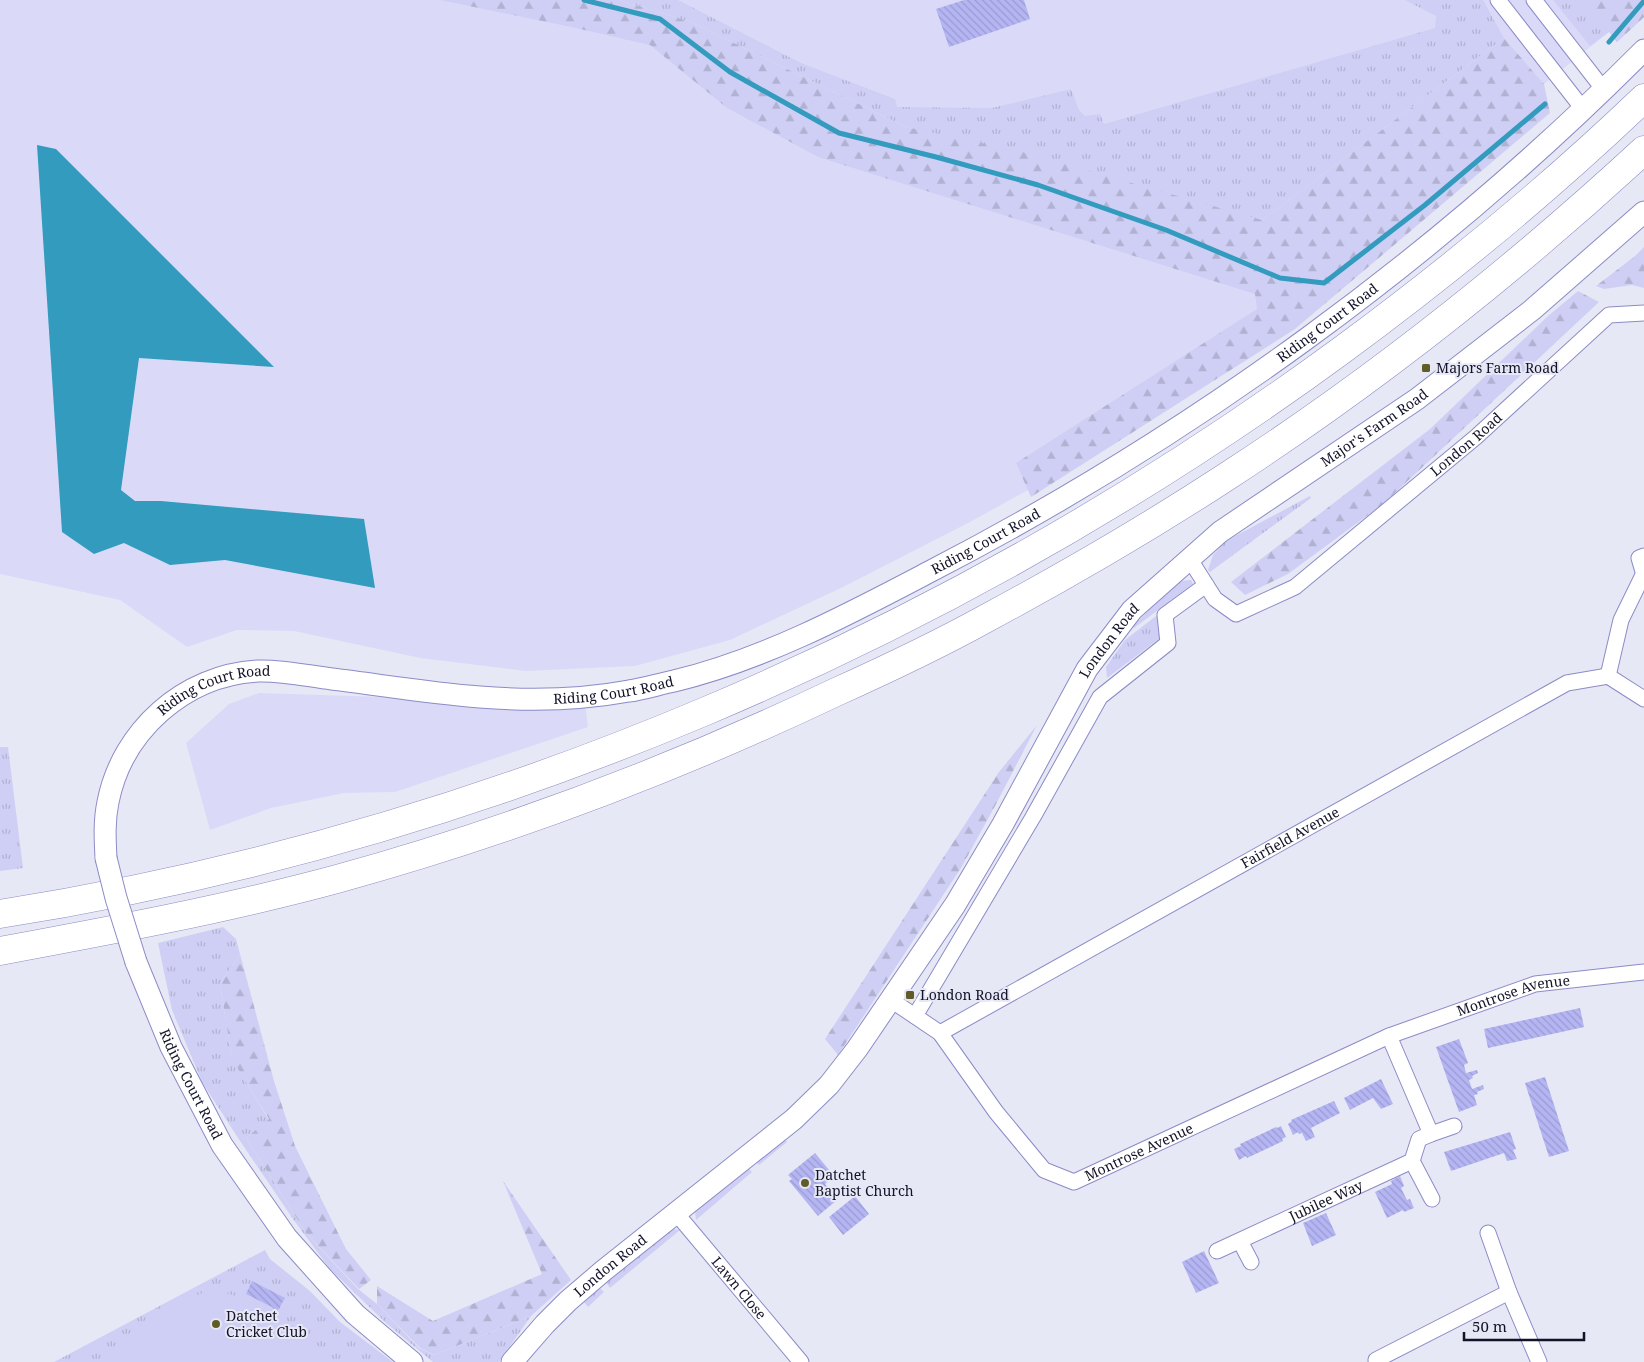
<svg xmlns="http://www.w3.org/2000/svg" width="1644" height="1362" viewBox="0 0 1644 1362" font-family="'Noto Serif',serif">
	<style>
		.built { fill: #dadaf8 }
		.grass { fill: url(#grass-tufts) }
		.forest { fill: url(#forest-firs) }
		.garden { fill: #cfcff5 }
		.water { fill: #339bbe }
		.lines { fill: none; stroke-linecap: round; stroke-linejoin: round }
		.stream { stroke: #339bbe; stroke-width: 5 }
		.building { fill: url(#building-back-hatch) }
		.street-casing { stroke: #8c8bc7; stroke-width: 17 }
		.secondary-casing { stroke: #8c8bc7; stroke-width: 23 }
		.highway-casing { stroke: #8c8bc7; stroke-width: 29 }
		.street { stroke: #fff; stroke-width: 15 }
		.secondary { stroke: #fff; stroke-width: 21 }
		.highway { stroke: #fff; stroke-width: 28 }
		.secondary-bridge-casing { stroke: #8c8bc7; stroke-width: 23; stroke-linecap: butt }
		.secondary-bridge { stroke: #fff; stroke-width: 21 }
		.poi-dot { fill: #605c28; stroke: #e7e8f5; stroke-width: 2 }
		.labels { text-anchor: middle; stroke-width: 4; stroke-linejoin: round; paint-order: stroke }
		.street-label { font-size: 14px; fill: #131228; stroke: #e7e8f5 }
		.poi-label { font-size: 14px; fill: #131228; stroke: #e7e8f5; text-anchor: start }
	</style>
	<defs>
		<pattern id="grass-tufts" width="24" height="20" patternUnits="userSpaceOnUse" patternTransform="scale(1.25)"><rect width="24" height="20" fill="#cfcff5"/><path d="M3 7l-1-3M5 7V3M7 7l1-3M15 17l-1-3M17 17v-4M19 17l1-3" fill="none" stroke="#b1b1d2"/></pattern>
		<pattern id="forest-firs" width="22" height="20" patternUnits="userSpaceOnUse" patternTransform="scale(1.25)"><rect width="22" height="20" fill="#cfcff5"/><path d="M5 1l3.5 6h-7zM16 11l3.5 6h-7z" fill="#b1b1d2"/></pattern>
		<pattern id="building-back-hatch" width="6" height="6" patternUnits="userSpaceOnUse" patternTransform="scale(1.25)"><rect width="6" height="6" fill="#b5b5f4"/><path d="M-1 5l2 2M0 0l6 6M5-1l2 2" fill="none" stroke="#9b9bd1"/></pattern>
	</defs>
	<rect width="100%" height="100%" fill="#e7e8f5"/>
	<path class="built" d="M0,0H582L730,72L1280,278L1285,317L1037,485L972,521L843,587L730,640L635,666L526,671L420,658L294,631L237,630L187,647L120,600L0,574Z
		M619,0H1586L1609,32L1544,84L1504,38L1262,220L906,127L691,22Z
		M259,693L383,697L452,703L585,704L588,727L395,792L344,793L271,808L210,830L186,743L229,704Z"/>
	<path class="grass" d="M619,0H678L801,63L895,99L897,107L992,108L1071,89L1079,110L1085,116L1100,114L1104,124L1435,28L1436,16L1405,0H1483L1504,38L1262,220L906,127L691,22Z
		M1553,0H1644V17L1617,42L1609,32L1590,46Z
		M1310,496L1311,498L1210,572L1208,570L1213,555L1226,541Z
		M1191,580L1193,584L1134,628L1133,626L1178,581Z
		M1160,613L1164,635L1107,678L1106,667L1125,640Z
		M0,747H8L23,868L0,871Z
		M223,927L236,939L240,954L220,984L232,1058L269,1120L246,1138L306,1233L358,1289L377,1304L419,1348L434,1355L531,1316L499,1362H433L386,1323L330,1269L293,1219L238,1138L202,1082L172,1010L158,943Z
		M781,1134L787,1142L759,1165L754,1159Z
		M746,1165L752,1172L696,1220L695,1211Z
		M672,1229L680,1230L610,1288L603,1278Z
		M265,1250L270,1259L310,1291L340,1322L393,1362H54Z
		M595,1283L604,1292L588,1307L579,1296Z"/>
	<path class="forest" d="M440,0H619L691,22L906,127L1019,151L1262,220L1504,38L1544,84L1550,113L1295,329L1031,497L1016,463L1257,309L1255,294L818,157L727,108L650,45L571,27Z
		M1586,0H1644V17L1617,42Z
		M1644,247V288L1632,285L1604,289L1596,286L1635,256Z
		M1578,291L1599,302L1383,504L1288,574L1245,595L1231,582L1430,429L1548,316Z
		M1037,725L995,806L961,868L838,1055L825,1039L999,772Z
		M240,954L274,1081L295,1146L346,1249L371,1280L359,1289L306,1233L246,1138L269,1119L232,1059L220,984Z
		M503,1181L571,1280L531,1316L434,1355L420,1348L377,1304V1286L433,1321L542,1274Z"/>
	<path class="garden" d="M213,1289L239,1297L297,1327L336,1362H96L144,1321L178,1302Z"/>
	<path class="water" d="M37,145L56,149L274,367L139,358L121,490L135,501H161L364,519L375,588L225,560L170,565L124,543L94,554L62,532Z"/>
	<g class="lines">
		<path class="stream" d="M584,0L660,19L730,72L839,133L936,157L1038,185L1166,230L1280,278L1324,283L1425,205L1545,104
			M1609,42L1644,1"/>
	</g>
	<path class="building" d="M964,0H1024L1030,19L949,47L936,9Z
		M1580,1008L1584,1027L1488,1048L1484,1029Z
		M1459,1039L1468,1063L1464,1065L1466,1073L1477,1070L1478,1073L1472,1076L1473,1078L1469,1080L1472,1089L1483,1085L1484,1089L1477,1092L1478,1094L1474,1095L1477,1105L1459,1112L1436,1047Z
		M1545,1077L1569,1151L1549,1157L1525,1083Z
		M1381,1079L1393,1104L1381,1109L1373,1098L1350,1110L1344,1098Z
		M1334,1101L1340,1113L1311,1128L1315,1137L1306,1141L1302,1133L1299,1134L1298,1132L1293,1135L1288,1124L1292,1121L1291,1120Z
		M1281,1126L1286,1137L1282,1139L1283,1141L1247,1158L1246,1156L1239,1160L1234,1149L1241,1146L1240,1144L1276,1127L1277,1128Z
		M1510,1132L1516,1149L1513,1150L1517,1159L1507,1161L1504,1153L1451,1171L1444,1152Z
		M815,1153L834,1176L825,1184L838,1199L818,1216L789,1181L792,1179L788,1175Z
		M1400,1176L1404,1186L1401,1188L1407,1200L1410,1199L1414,1208L1404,1212L1403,1210L1387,1218L1375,1192L1392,1184L1391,1181Z
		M855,1196L869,1214L843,1235L829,1217Z
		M1326,1213L1336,1235L1312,1246L1303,1223Z
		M1204,1251L1219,1283L1196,1293L1182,1262Z
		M252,1281L285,1298L278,1310L246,1294Z"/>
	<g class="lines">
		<g class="street-casing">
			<g id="street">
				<path d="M1498,0L1583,109"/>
				<path d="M1534,0L1604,90"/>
				<path d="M1644,556L1639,558L1644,575"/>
				<path id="s1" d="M1189,558L1215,599L1236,614L1295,587L1476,437L1609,315L1644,313"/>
				<path d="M1608,676L1621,620L1643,575"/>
				<path id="s2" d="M891,1000L940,1033L996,1112L1044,1170L1074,1182L1389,1036L1535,984L1644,972"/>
				<path d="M915,1016L1033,817L1100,697L1168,643L1165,615L1206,585"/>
				<path id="s3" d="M940,1033L1567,683L1608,676L1644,699"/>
				<path d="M1389,1036L1431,1134L1454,1126"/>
				<path d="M1412,1161L1432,1199"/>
				<path id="s4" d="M676,1213L801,1362"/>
				<path d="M1488,1233L1509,1292L1539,1362"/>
				<path d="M1240,1241L1251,1262"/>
				<path id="s5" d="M1217,1251L1412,1161L1419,1139L1431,1134"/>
				<path d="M1376,1360L1509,1292"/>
			</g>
		</g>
		<g class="secondary-casing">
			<g id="secondary">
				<path id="s6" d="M106,858C105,839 104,821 108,802C122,731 184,675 258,671C282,670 308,676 332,679C381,685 430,693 480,697C529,701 580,700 629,691C644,689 659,684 674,681C765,659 849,614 931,571C1192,436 1437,258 1644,50"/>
				<path id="s7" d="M136,962L171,1047L222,1145L287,1238L355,1314L412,1362"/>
				<path id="s8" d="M512,1362L545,1324L568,1301L603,1271L794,1119L829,1085L857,1049L955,905L1003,824L1087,669L1132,610L1220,532L1417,399L1532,310L1644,212"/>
			</g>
		</g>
		<g class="highway-casing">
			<path id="highway" d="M0,914C484,837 948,639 1342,350C1448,272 1549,189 1644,98
				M0,951C113,930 226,909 337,879C508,832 674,769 834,693C885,670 936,646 985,619C1067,575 1148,528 1226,477C1374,381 1514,270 1644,150"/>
		</g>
		<use href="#street" class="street"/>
		<use href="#secondary" class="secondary"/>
		<use href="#highway" class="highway"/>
		<g class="secondary-bridge-casing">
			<path id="secondary-bridge" d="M106,858L116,898L136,962"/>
		</g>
		<use href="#secondary-bridge" class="secondary-bridge"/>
	</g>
	<g class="poi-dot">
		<rect x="1421" y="363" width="10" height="10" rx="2.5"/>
		<rect x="905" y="990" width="10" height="10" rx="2.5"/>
		<circle cx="805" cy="1183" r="5"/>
		<circle cx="216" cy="1324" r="5"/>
	</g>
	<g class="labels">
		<g class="street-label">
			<text dy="5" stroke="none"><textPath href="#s6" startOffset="1438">Riding Court Road</textPath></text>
			<text dy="5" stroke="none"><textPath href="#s8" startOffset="1290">Major's Farm Road</textPath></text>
			<text dy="5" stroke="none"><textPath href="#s1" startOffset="362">London Road</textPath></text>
			<text dy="5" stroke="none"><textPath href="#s6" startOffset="1032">Riding Court Road</textPath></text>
			<text dy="5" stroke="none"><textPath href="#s8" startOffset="948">London Road</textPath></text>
			<text dy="5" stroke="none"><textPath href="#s6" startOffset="628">Riding Court Road</textPath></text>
			<text dy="5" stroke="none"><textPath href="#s6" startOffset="222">Riding Court Road</textPath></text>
			<text dy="5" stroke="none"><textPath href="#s3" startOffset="401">Fairfield Avenue</textPath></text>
			<text dy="5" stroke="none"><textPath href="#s2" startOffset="742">Montrose Avenue</textPath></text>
			<text dy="5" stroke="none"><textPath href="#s7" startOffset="134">Riding Court Road</textPath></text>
			<text dy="5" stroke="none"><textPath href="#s2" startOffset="335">Montrose Avenue</textPath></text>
			<text dy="5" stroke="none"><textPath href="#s5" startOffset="120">Jubilee Way</textPath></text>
			<text dy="5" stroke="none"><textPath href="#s8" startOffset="138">London Road</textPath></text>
			<text dy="5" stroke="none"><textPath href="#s4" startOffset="98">Lawn Close</textPath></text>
		</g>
		<g class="poi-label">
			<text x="1436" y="373">Majors Farm Road</text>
			<text x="920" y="1000">London Road</text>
			<text x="815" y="1180">Datchet<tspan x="815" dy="16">Baptist Church</tspan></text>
			<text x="226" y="1321">Datchet<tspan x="226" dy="16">Cricket Club</tspan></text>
		</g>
	</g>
	<path d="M1464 1332v8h120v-8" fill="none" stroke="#131228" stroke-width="2.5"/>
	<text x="1472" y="1332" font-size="15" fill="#131228" stroke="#e7e8f5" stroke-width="4" paint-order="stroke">50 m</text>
</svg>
